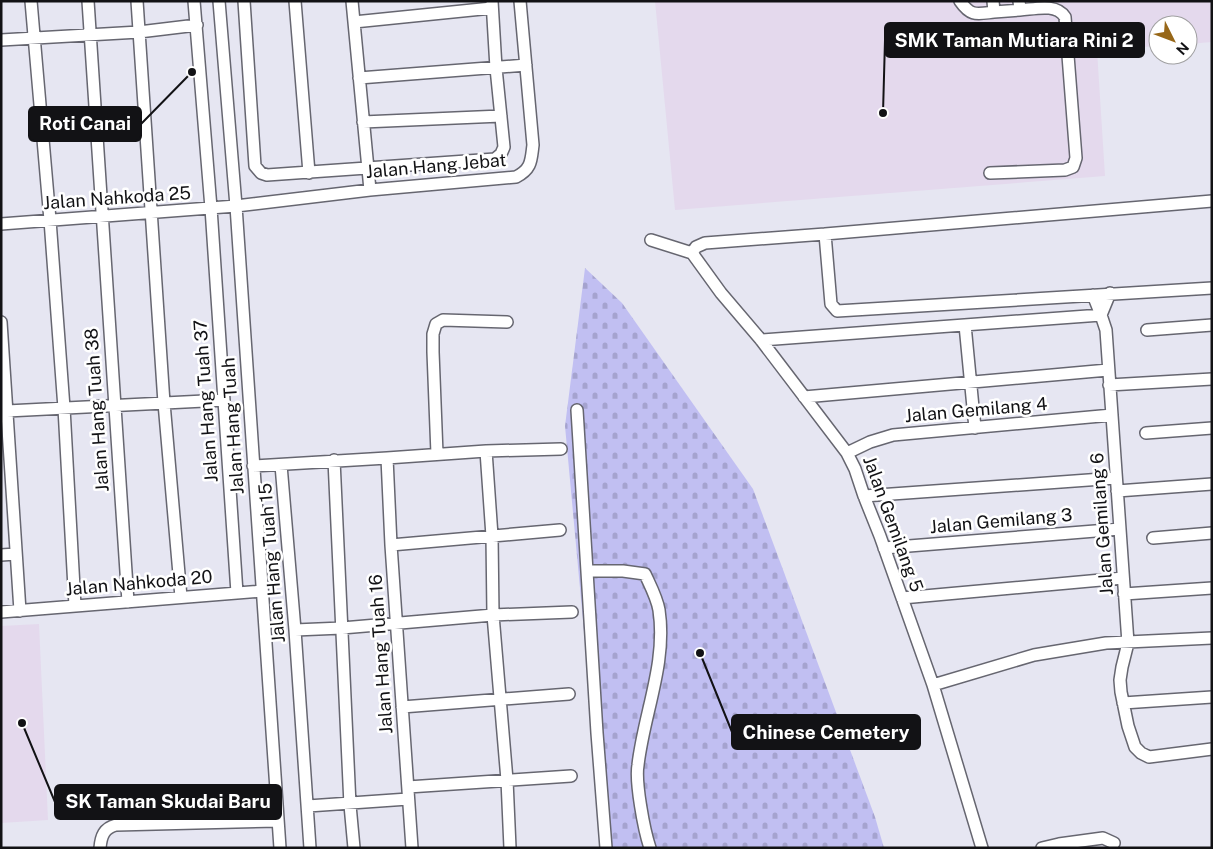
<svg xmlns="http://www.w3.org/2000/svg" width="1213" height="849" viewBox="0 0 1213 849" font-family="'Public Sans',sans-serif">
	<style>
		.commercial { fill: #e4d9ed }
		.cemetery { fill: url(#cemetery-stones) }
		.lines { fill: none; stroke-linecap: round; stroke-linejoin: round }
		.minor-casing { stroke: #666670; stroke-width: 14 }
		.minor { stroke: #fff; stroke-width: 11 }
		.labels { text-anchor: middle; stroke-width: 5; stroke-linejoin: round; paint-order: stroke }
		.street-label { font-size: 18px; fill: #121215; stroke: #fff }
		.leader { fill: none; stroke: #121215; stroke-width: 2 }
		.callout-dot { fill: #121215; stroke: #fff; stroke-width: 2 }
		.callout { fill: #121215; stroke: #121215; stroke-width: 2 }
		.callout-label { font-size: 19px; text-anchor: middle; font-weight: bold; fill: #fff }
	</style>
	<defs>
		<pattern id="cemetery-stones" width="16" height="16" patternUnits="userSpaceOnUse" patternTransform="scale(1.25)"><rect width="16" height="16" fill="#c1bff2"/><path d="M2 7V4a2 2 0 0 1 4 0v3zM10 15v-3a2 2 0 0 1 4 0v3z" fill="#a5a3cf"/></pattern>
	</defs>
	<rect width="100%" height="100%" fill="#e6e6f2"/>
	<path class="commercial" d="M655,1H1212V42L1188,44V25H1158V46L1097,50L1105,176L675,210Z
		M39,624L48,820L1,823V626Z"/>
	<path class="cemetery" d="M585,268L622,303L753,489L875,817L884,848H604L565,426Z"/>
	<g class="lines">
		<g class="minor-casing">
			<path id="minor" d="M31,1L50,220L64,408L75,606
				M88,1L128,602
				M137,1L164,403L181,597
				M194,1L211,208L237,593
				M219,1L236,206L280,848
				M244,1L255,166L261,173L267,175L495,159L501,154L504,147L496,68L492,1
				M295,1L309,173
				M352,1L370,190
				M960,1C971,17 977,14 994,12
				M993,1L994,12L1020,10L1019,1
				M354,22L492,8
				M1,40L139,32L197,25
				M359,78L526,65
				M363,122L501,116
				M990,173L1065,170L1073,167L1076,158L1065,17C1056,3 1035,9 1020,10
				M1,224L236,206L370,190L516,177C532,169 531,160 533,145L520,1
				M825,234L831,304L837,311L1212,288
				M651,240L692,253L721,293L761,340L847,453L855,469L864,496L880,536L933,685L982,848
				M692,253L696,247L705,243L825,234L1212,201
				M1093,295L1101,315L1110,293
				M1,322L20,611
				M965,325L975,428
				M1147,330L1212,325
				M761,340L1101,315L1106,330L1128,643L1122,667L1120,680L1121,692L1128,726L1135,747L1141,753L1149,757L1212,749
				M1109,385L1212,379
				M804,397L1108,370
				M577,410L597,733L606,848
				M7,411L224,400
				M1146,433L1212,428
				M486,451L492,536L493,615L507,780L510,848
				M847,453L870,442L893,435L1112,415
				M437,454L433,352V334L436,324L443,320L507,322
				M387,458L391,545L412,848
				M334,460L350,805L354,848
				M281,465L295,630L310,848
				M253,466L387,458L486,451L561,449
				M1117,491L1212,484
				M864,496L1116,478
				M1153,538L1212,533
				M391,545L560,530
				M884,548L1120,529
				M1,555L16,554
				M587,571H623L645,574C650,585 657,598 659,610C667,663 644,713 638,765C635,782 644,830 650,848
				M1124,594L1212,588
				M902,598L1123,578
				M1,612L262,591
				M295,630L342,628L493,615L572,612
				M933,685L1034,655L1106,643L1212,638
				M1123,703L1212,697
				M402,707L569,694
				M408,787L571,776
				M308,806L408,799
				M100,848C101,836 104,828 116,825L278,821
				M1042,848L1059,844L1103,838L1114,843"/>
		</g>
		<use href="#minor" class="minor"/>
	</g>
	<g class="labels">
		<g class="street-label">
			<text transform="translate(436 166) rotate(-5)" y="6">Jalan Hang Jebat</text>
			<text transform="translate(117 198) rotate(-4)" y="6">Jalan Nahkoda 25</text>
			<text transform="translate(206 401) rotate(-94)" y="6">Jalan Hang Tuah 37</text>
			<text transform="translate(97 410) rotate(-94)" y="6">Jalan Hang Tuah 38</text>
			<text transform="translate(976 410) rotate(-5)" y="6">Jalan Gemilang 4</text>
			<text transform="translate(233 426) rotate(-94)" y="6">Jalan Hang Tuah</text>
			<text transform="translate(1001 521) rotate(-5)" y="6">Jalan Gemilang 3</text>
			<text transform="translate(893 524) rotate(70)" y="6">Jalan Gemilang 5</text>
			<text transform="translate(1102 524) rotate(-94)" y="6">Jalan Gemilang 6</text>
			<text transform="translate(272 563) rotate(-95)" y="6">Jalan Hang Tuah 15</text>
			<text transform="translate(139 583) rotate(-5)" y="6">Jalan Nahkoda 20</text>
			<text transform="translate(381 654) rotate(-94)" y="6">Jalan Hang Tuah 16</text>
		</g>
	</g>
	<path class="leader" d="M883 113L885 40M192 72L141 124M700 653L732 732M22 723L55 802"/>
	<g class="callout-dot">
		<circle cx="883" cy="113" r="5"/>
		<circle cx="192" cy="72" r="5"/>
		<circle cx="700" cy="653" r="5"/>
		<circle cx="22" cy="723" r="5"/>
	</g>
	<g class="callout">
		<rect x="885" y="23" width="259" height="34" rx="5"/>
		<rect x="29" y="107" width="112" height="34" rx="5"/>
		<rect x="732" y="715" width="188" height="34" rx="5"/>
		<rect x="55" y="785" width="226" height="34" rx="5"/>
	</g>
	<g class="callout-label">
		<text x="1014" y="47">SMK Taman Mutiara Rini 2</text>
		<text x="85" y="130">Roti Canai</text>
		<text x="826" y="739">Chinese Cemetery</text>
		<text x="168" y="808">SK Taman Skudai Baru</text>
	</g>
	<rect width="1213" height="849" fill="none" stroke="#121215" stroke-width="5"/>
	<g transform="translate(1173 40) rotate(132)"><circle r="24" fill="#ffffff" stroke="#a0a0a1"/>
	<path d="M0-4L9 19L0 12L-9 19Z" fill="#976718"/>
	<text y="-8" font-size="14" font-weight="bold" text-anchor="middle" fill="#121215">N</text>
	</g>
</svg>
